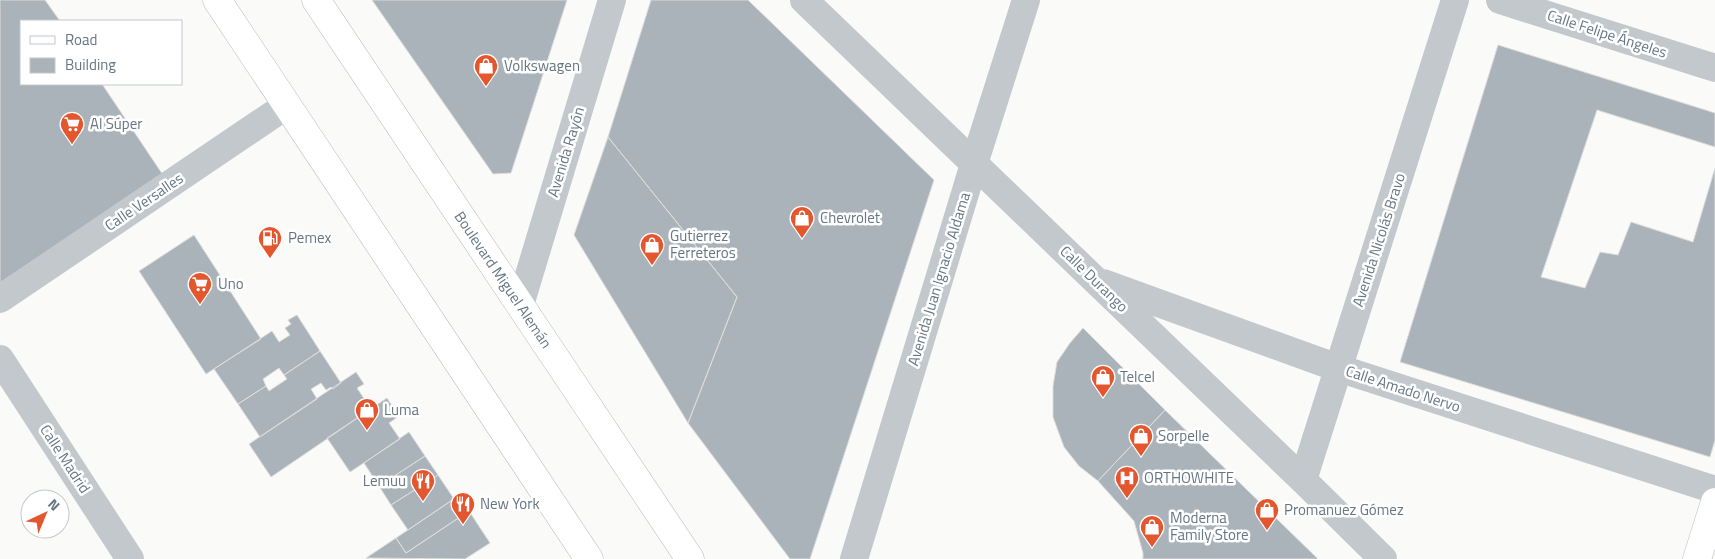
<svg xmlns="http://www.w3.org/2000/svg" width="1715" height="559" viewBox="0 0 1715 559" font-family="'Titillium Web',sans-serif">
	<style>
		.building { fill: #aab3b9; stroke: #dcdcda }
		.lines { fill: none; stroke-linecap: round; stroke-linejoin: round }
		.major-casing { stroke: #b5babe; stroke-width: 29 }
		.highway-casing { stroke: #b4b9bd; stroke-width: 29 }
		.minor { stroke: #c3c8cc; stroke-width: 28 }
		.major { stroke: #fff; stroke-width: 28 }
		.highway { stroke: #fff; stroke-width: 28 }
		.labels { text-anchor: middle; stroke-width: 5; stroke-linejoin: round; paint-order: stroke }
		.street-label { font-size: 15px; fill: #657683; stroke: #fff }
		.poi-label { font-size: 15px; fill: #657683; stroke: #fff; text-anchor: start }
	</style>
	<rect width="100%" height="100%" fill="#fafaf8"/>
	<path class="building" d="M0,0H45L60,21H21V84H102L167,181L0,293Z
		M372,0H567L511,173L493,174Z
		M651,0H748L934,180L810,559H790L688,423L737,297L608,137Z
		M1498,45L1715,113V147L1597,110L1541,277L1585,288L1600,252L1618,255L1631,222L1693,242L1715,168V440L1710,457L1400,362Z
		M608,137L737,297L688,423L574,235Z
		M194,235L261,339L206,374L139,271Z
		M297,315L320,351L284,375L279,368L263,379L266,386L238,404L214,369L272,331L279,342L290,335L285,328L291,324L288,320Z
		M1083,328L1165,410L1098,481L1079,466L1064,447L1053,417V386L1057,362L1070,343Z
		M320,351L341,383L333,389L331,387L326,390L321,383L311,389L317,399L260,437L238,404L266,386L269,391L287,379L284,375Z
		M356,372L364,384L357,388L371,409L271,477L249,444Z
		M387,398L399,416L389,423L400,439L350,472L327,438Z
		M1165,410L1318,559H1143V553L1134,521L1098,481Z
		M409,432L425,456L379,486L364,463Z
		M425,456L438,475L391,505L379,486Z
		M438,475L454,499L408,530L391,505Z
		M458,496L469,511L406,553L396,538Z
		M469,511L490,543L465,559L366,558L396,538L406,553Z"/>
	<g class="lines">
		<g class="major-casing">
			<path id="major" d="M1697,559L1715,502"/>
		</g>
		<g class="highway-casing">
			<path id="highway" d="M217,0L589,559
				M316,0L690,559"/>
		</g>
		<path class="minor" d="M804,0L1303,480L1383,559
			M1500,0L1715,68
			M1103,283L1338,368L1715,490
			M0,299L287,105
			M520,305L612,0
			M0,359L130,559
			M1303,480L1455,0
			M854,559L974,164L1026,0"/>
		<use href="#major" class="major"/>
		<use href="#highway" class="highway"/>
	</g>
	<defs>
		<g id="shop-pin" transform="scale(1.25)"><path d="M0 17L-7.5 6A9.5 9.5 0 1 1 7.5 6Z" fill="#e4572e" stroke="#fff"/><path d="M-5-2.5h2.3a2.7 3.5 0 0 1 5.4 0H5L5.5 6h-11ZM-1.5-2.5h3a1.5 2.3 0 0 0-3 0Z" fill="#fff"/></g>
		<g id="supermarket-pin" transform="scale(1.25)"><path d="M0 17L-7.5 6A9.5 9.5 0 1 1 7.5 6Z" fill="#e4572e" stroke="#fff"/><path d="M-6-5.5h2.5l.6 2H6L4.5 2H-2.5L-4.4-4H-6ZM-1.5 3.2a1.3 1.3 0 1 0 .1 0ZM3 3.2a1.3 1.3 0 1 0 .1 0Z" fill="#fff"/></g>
		<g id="fuel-pin" transform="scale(1.25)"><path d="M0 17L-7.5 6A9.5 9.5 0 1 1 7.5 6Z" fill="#e4572e" stroke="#fff"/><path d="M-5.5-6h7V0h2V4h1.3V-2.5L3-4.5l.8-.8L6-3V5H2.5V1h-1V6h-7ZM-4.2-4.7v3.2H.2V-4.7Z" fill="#fff"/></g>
		<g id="hospital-pin" transform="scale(1.25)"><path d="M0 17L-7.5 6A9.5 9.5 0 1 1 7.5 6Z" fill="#e4572e" stroke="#fff"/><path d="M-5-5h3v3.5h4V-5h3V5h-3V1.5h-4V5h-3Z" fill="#fff"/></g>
		<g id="restaurant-pin" transform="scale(1.25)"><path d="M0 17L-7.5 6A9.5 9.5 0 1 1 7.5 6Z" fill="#e4572e" stroke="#fff"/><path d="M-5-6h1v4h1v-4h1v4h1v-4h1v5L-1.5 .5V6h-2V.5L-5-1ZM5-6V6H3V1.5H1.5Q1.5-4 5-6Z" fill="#fff"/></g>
	</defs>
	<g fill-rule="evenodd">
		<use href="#shop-pin" x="486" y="66"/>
		<use href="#supermarket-pin" x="72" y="124"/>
		<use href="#shop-pin" x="802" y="218"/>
		<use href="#fuel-pin" x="270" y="238"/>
		<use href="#shop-pin" x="652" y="245"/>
		<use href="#supermarket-pin" x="200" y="284"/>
		<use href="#shop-pin" x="1103" y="377"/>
		<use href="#shop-pin" x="367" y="410"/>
		<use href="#shop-pin" x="1141" y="436"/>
		<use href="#hospital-pin" x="1127" y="478"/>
		<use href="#restaurant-pin" x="423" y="481"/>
		<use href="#restaurant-pin" x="463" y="504"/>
		<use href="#shop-pin" x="1267" y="510"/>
		<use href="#shop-pin" x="1152" y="527"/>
	</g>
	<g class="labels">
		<g class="street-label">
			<text transform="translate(1607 34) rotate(18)" y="5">Calle Felipe Ángeles</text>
			<text transform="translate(566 152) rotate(-73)" y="5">Avenida Rayón</text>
			<text transform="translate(144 202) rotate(-34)" y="5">Calle Versalles</text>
			<text transform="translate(1379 240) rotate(-72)" y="5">Avenida Nicolás Bravo</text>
			<text transform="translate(939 279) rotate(-73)" y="5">Avenida Juan Ignacio Aldama</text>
			<text transform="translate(1094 279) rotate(44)" y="5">Calle Durango</text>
			<text transform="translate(503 280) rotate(56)" y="5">Boulevard Miguel Alemán</text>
			<text transform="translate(1403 389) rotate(18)" y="5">Calle Amado Nervo</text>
			<text transform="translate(65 459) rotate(57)" y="5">Calle Madrid</text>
		</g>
		<g class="poi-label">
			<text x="504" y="71">Volkswagen</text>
			<text x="90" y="129">Al Súper</text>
			<text x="820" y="223">Chevrolet</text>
			<text x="670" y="241">Gutierrez<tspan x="670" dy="17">Ferreteros</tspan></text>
			<text x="288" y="243">Pemex</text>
			<text x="218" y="289">Uno</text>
			<text x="1120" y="382">Telcel</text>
			<text x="384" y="415">Luma</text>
			<text x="1158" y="441">Sorpelle</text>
			<text x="1144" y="483">ORTHOWHITE</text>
			<text x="406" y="486" text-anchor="end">Lemuu</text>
			<text x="480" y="509">New York</text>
			<text x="1284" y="515">Promanuez Gómez</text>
			<text x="1170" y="523">Moderna<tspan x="1170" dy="17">Family Store</tspan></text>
		</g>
	</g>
	<rect x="20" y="20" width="162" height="65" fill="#ffffff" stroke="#c1c8cd"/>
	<rect x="30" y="36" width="25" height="8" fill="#ffffff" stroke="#c1c8cd"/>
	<text x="65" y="45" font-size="15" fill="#657683">Road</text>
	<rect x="30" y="58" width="25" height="15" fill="#aab3b9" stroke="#c1c8cd"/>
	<text x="65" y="70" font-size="15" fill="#657683">Building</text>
	<g transform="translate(45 514) rotate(44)"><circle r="24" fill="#ffffff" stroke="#c1c8cd"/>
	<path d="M0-4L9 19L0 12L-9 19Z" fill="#e4572e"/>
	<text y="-8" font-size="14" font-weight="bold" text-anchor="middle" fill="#657683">N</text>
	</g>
</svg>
